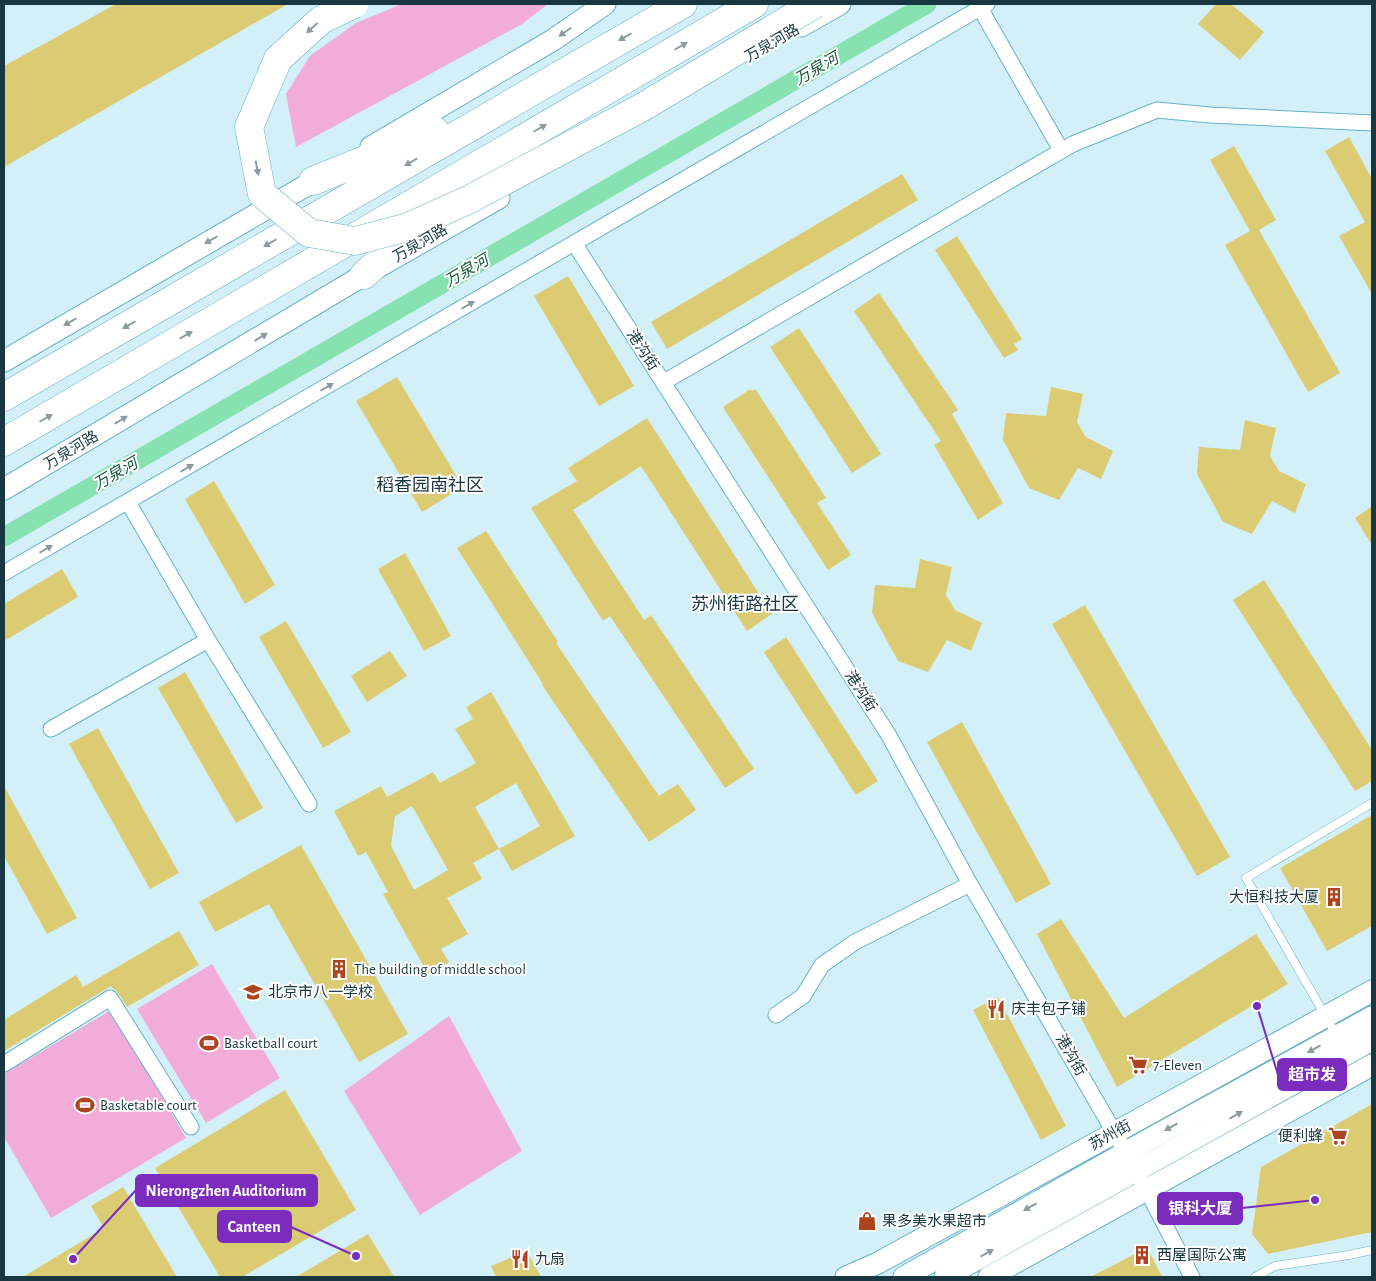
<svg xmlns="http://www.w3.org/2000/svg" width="1376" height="1281" viewBox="0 0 1376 1281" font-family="'Alegreya Sans','Noto Sans SC',sans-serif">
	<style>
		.grass { fill: #f1acda }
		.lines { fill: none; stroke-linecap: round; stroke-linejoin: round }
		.canal { stroke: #87e1b1; stroke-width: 19 }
		.building { fill: #dbcb73; fill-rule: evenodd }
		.lane-casing { stroke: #66b1c8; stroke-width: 9 }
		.street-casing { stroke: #66b1c8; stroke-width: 17 }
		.secondary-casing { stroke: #66b1c8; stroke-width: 23 }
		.highway-casing { stroke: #66b1c8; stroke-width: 29 }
		.lane { stroke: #fff; stroke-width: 8 }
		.street { stroke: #fff; stroke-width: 15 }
		.secondary { stroke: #fff; stroke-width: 21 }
		.highway { stroke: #fff; stroke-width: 28 }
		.highway-bridge-casing { stroke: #66b1c8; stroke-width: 29; stroke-linecap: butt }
		.highway-bridge { stroke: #fff; stroke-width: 28 }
		.oneway { fill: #8c9ba0 }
		.labels { text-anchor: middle; stroke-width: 4; stroke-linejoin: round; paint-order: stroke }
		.street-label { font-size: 15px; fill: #183741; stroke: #fff }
		.poi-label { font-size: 15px; fill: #183741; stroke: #fff; text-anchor: start }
		.water-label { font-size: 16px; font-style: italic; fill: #125839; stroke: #fff }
		.quarter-label { font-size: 18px; fill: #183741; stroke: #fff }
		.leader { fill: none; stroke: #7b2cbf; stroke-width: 2 }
		.callout-dot { fill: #7b2cbf; stroke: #fff; stroke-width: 2 }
		.callout { fill: #7b2cbf; stroke: #7b2cbf; stroke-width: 2 }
		.callout-label { font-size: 16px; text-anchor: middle; font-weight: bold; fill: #fff }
	</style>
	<rect width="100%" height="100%" fill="#d3f0f9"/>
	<path class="grass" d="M402,4H548L522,24L296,147L286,94L310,56L356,23Z
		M212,964L280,1078L206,1123L137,1009Z
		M111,1010L186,1138L51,1218L4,1137V1074Z
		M449,1016L522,1151L420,1215L344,1091Z"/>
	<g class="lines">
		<path class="canal" d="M4,537L927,4"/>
	</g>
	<path class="building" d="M116,4H288L4,167V66Z
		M1216,4H1231L1264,32L1240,60L1198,24Z
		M1349,137L1372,179V294L1339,236L1365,222L1325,151Z
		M1234,146L1276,220L1259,230L1340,373L1308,392L1225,245L1250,231L1210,160Z
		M902,174L918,200L667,349L651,322Z
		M957,236L1022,339L1014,344L1018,350L1004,358L935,250Z
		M568,276L634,386L599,406L534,296Z
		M879,293L958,410L952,414L1003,503L978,520L934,445L941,441L854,311Z
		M799,328L881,454L852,473L770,347Z
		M397,377L463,487L422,512L356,401Z
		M1051,387L1083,394L1077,422L1086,437L1113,451L1101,479L1078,468L1059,500L1029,488L1003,440L1006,413L1046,416Z
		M749,390H756L826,498L817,503L851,555L828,570L723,407Z
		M647,418L772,614L747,631L641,466L573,510L644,620L651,615L754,769L725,788L610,616L603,621L531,508L577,481L568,468Z
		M1245,420L1276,428L1270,456L1279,471L1306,484L1295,513L1272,501L1252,534L1223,522L1197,474L1199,447L1240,450Z
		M214,481L275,585L245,604L185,499Z
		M1372,506V545L1355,518Z
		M486,531L558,642L556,643L659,796L678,784L696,810L649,842L542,685L543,684L457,548Z
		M405,553L451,636L424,651L378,569Z
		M920,559L952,567L946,595L955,610L982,623L971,651L947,640L928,672L898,661L872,613L875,585L915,588Z
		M62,569L78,597L4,641V604Z
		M1264,580L1372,750V781L1355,791L1233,600Z
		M1085,605L1230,857L1197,876L1052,624Z
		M286,621L351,732L323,748L259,637Z
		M786,637L878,781L856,795L764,652Z
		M390,651L407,676L367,702L351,676Z
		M185,672L263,808L236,823L158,688Z
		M491,692L575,836L512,871L499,849L473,863L482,879L447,898L468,934L441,949L449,962L428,974L383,894L388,892L366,852L358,856L334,811L381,786L387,797L433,772L440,783L476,763L455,729L473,719L466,707ZM516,783L540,826L499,849L475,807ZM412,806L448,870L414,890L391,846L395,816Z
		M962,722L1051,884L1016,903L927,742Z
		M98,728L179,873L150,889L69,744Z
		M4,786L77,918L47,934L4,856Z
		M1372,815V926L1327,951L1280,868Z
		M301,845L408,1034L359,1062L269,904L215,932L199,902Z
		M1061,919L1124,1018L1256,934L1288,984L1117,1087L1037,934Z
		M179,931L199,965L127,1007L118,993L111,986L4,1051V1020L76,975L83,987Z
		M998,997L1066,1126L1041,1140L973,1010Z
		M285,1090L356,1210L242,1277H220L155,1168Z
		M1372,1104V1232L1268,1254L1252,1234L1261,1167Z
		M123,1187L177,1277H23L104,1228L91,1206Z
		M368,1234L394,1277H296Z
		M1147,1247L1162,1277H1090L1118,1263Z
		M527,1251L541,1277H496L491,1266Z"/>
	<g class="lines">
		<g class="lane-casing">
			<path id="lane" d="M1337,1036L1246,878L1372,803
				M1255,1277L1275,1266L1349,1255L1372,1250"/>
		</g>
		<g class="street-casing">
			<path id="street" d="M980,8L1061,150
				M574,243L888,734L970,884L1131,1161
				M664,382L1073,144L1157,110L1210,115L1372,123
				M128,502L208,640L309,804
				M4,573L987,4
				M51,729L208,640
				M776,1015L803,996L822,965L855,942L970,884
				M4,1064L110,998L191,1127
				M1142,1181L1192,1277"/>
		</g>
		<g class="secondary-casing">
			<path id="secondary" d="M801,26L840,4
				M371,147L553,40L605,4
				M4,361L326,174
				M4,489L364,275L499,198
				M846,1277L878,1263L1372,991
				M904,1277L1157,1135L1372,1017
				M945,1277L1372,1040
				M989,1277L1372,1065"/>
		</g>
		<g class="highway-casing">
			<path id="highway" d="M313,181L435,131
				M364,275L426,218
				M4,397L683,4
				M4,442L754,4"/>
		</g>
		<use href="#lane" class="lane"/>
		<use href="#street" class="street"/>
		<use href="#secondary" class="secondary"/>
		<use href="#highway" class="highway"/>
		<g class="highway-bridge-casing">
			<path id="highway-bridge" d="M354,4L321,20L278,59L249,127L262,194L309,233L355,241L408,227L468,200L641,108L815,4"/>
		</g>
		<use href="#highway-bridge" class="highway-bridge"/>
	</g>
	<defs><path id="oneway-solid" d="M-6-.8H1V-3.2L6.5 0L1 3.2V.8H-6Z" transform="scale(1.25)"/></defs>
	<g class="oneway">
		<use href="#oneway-solid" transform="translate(312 28) rotate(138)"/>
		<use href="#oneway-solid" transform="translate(565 32) rotate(145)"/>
		<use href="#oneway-solid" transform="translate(625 37) rotate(150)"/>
		<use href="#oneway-solid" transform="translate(681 46) rotate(-30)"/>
		<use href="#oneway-solid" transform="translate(540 128) rotate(-30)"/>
		<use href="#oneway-solid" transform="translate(411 162) rotate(150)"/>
		<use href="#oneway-solid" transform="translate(257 168) rotate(79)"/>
		<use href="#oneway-solid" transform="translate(211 240) rotate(150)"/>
		<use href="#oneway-solid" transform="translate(270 243) rotate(150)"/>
		<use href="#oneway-solid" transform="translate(468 305) rotate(-30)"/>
		<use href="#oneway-solid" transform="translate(70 322) rotate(150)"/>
		<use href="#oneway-solid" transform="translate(129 325) rotate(150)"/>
		<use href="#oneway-solid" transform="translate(186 335) rotate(-30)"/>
		<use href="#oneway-solid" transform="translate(261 337) rotate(-31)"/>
		<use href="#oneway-solid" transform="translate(327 387) rotate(-30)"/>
		<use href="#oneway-solid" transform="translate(46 418) rotate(-30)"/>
		<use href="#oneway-solid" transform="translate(121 420) rotate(-31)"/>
		<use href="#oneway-solid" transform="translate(187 468) rotate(-30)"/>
		<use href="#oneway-solid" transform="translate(46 549) rotate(-30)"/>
		<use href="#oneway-solid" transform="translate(1314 1049) rotate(151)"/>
		<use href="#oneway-solid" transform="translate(1236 1115) rotate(-29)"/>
		<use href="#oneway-solid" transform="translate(1171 1127) rotate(151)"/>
		<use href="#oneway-solid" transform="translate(1030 1207) rotate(151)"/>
		<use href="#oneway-solid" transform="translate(987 1253) rotate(-29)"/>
	</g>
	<defs>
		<g id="building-bare" transform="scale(1.5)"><path d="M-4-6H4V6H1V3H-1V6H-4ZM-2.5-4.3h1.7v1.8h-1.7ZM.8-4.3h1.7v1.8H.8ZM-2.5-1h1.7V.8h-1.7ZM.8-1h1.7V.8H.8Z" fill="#ac451f" stroke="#fff" stroke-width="2.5" paint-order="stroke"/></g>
		<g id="school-bare" transform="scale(1.5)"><path d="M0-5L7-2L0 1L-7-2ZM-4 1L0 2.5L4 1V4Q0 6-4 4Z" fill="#ac451f" stroke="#fff" stroke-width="2.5" paint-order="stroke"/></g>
		<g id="restaurant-bare" transform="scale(1.5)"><path d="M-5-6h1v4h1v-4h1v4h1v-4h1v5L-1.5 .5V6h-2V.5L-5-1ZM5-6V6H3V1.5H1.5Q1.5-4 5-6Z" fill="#ac451f" stroke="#fff" stroke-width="2.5" paint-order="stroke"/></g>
		<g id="stadium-bare" transform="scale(1.5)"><path d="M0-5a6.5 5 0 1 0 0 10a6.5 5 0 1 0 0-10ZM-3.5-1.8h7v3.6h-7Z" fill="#ac451f" stroke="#fff" stroke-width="2.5" paint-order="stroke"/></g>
		<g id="supermarket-bare" transform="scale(1.5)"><path d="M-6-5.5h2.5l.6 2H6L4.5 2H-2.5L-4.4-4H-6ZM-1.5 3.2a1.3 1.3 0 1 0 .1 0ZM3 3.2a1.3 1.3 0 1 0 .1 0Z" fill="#ac451f" stroke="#fff" stroke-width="2.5" paint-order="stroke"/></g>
		<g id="shop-bare" transform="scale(1.5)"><path d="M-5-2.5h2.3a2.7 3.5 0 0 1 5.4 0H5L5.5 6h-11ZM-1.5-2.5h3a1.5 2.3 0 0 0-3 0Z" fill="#ac451f" stroke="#fff" stroke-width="2.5" paint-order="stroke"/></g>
	</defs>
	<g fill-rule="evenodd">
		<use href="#building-bare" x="1334" y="897"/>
		<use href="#building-bare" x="339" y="969"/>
		<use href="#school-bare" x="253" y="992"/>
		<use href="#restaurant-bare" x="996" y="1009"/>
		<use href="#stadium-bare" x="209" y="1043"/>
		<use href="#supermarket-bare" x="1138" y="1065"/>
		<use href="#stadium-bare" x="85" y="1105"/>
		<use href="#supermarket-bare" x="1338" y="1136"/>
		<use href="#shop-bare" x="867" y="1221"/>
		<use href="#building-bare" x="1142" y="1255"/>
		<use href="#restaurant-bare" x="520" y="1259"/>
	</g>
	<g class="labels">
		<g class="street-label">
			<text transform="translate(772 43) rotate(-30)" y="5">万泉河路</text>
			<text transform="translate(420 243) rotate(-30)" y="5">万泉河路</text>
			<text transform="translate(643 350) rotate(57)" y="5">港沟街</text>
			<text transform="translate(71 450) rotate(-31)" y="5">万泉河路</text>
			<text transform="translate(861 691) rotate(57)" y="5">港沟街</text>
			<text transform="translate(1071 1055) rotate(60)" y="5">港沟街</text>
			<text transform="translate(1110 1135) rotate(-29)" y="5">苏州街</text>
		</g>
		<g class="poi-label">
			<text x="1319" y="902" text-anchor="end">大恒科技大厦</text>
			<text x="354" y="974">The building of middle school</text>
			<text x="268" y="997">北京市八一学校</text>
			<text x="1011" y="1014">庆丰包子铺</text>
			<text x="224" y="1048">Basketball court</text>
			<text x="1153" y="1070">7-Eleven</text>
			<text x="100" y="1110">Basketable court</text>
			<text x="1323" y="1141" text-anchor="end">便利蜂</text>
			<text x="882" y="1226">果多美水果超市</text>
			<text x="1157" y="1260">西屋国际公寓</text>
			<text x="535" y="1264">九扇</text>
		</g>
		<g class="water-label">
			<text transform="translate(816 68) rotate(-30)" y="6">万泉河</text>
			<text transform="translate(466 270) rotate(-30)" y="6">万泉河</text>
			<text transform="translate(115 473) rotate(-30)" y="6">万泉河</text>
		</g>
		<g class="quarter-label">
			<text x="430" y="491">稻香园南社区</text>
			<text x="745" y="610">苏州街路社区</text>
		</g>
	</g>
	<path class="leader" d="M1257 1006L1278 1075M73 1259L136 1190M1315 1200L1242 1208M356 1256L291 1227"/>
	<g class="callout-dot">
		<circle cx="1257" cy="1006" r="5"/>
		<circle cx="73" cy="1259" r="5"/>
		<circle cx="1315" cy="1200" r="5"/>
		<circle cx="356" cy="1256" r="5"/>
	</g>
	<g class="callout">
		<rect x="1278" y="1059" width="68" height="31" rx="5"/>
		<rect x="136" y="1175" width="181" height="31" rx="5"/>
		<rect x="1158" y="1193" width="84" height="31" rx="5"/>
		<rect x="218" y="1211" width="73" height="31" rx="5"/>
	</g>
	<g class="callout-label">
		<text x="1312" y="1080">超市发</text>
		<text x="226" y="1196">Nierongzhen Auditorium</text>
		<text x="1200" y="1214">银科大厦</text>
		<text x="254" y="1232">Canteen</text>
	</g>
	<rect width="1376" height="1281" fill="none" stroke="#183741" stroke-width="10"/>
</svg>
